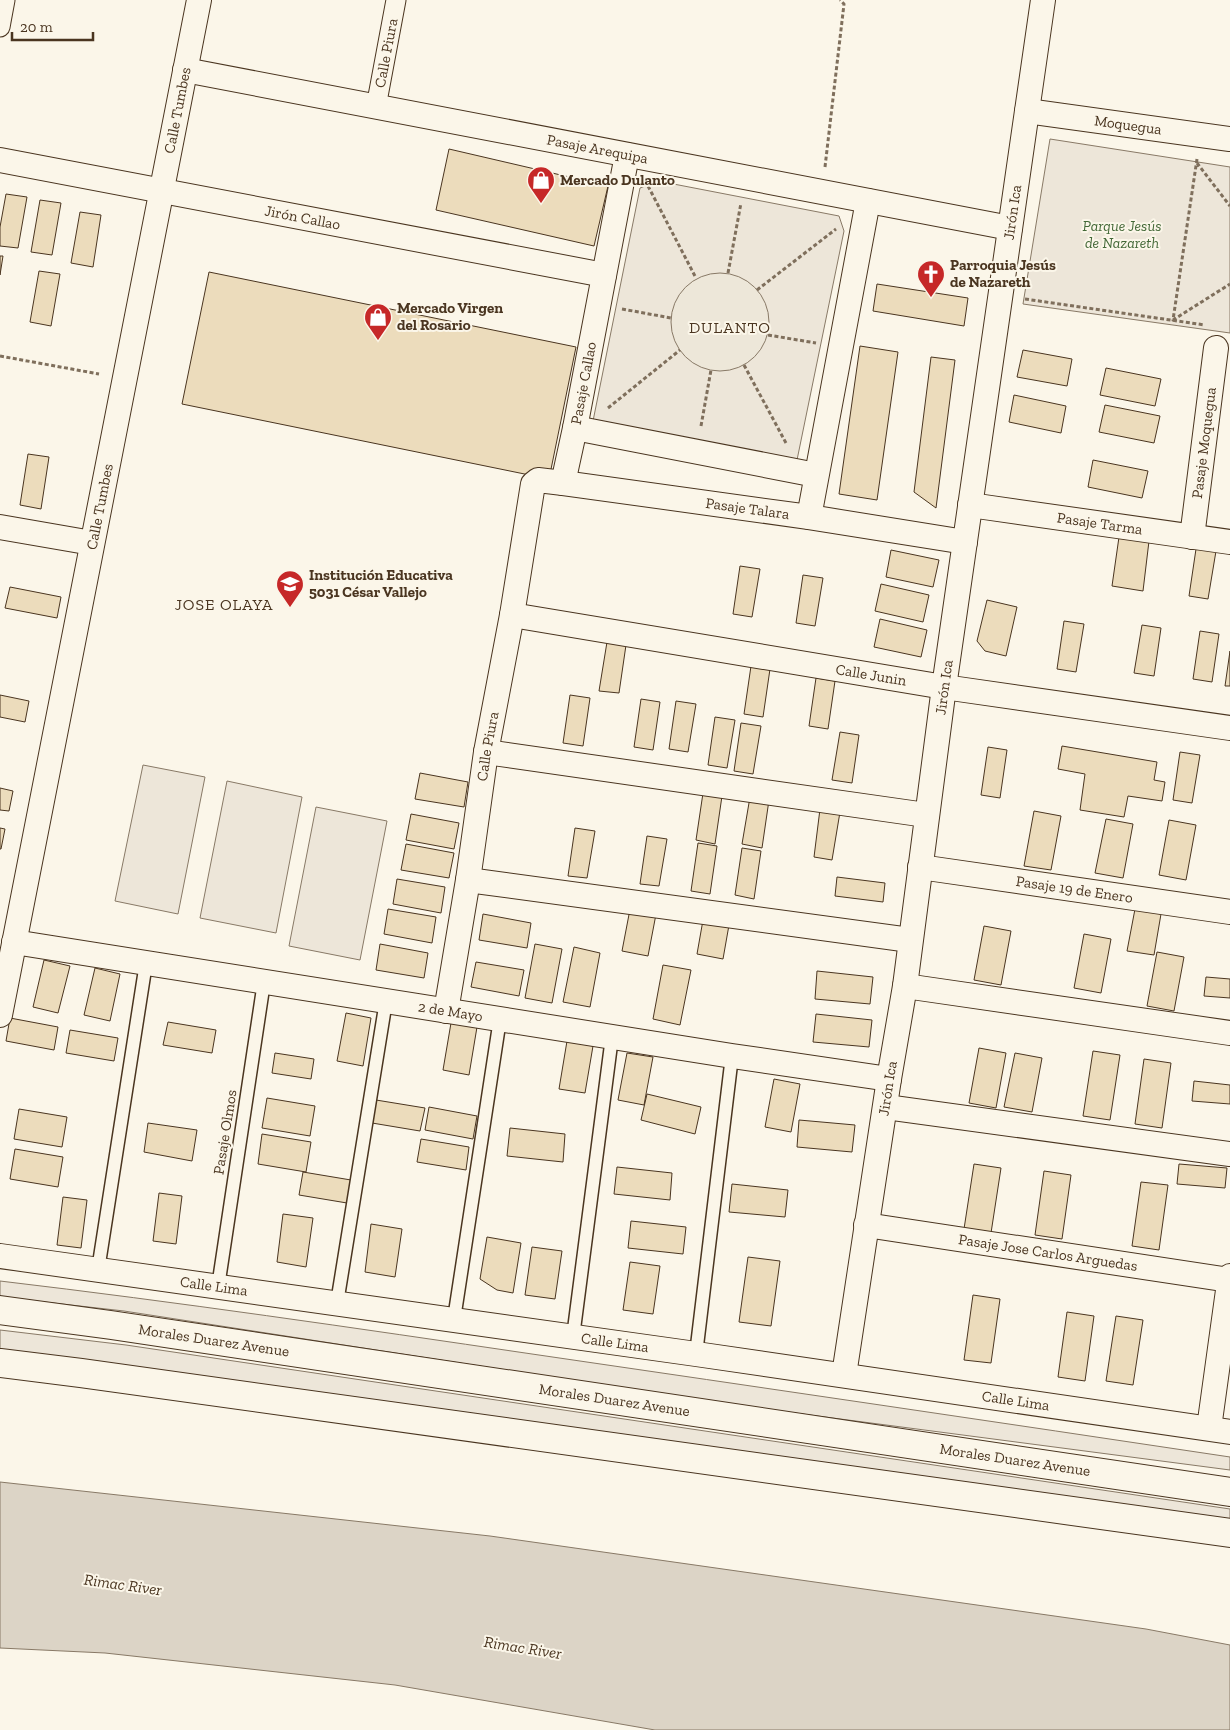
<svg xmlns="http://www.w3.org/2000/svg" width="1230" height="1730" viewBox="0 0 1230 1730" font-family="'Zilla Slab',serif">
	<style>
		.green { fill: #ede6d9; stroke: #887966 }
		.parking { fill: #ede7d9; stroke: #887966 }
		.water { fill: #dcd4c6; stroke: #887966 }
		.building { fill: #ecdcbc; stroke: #4a3520 }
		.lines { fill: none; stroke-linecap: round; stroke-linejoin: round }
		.service-casing { stroke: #4a3520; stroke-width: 15 }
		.pedestrian-casing { stroke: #4a3520; stroke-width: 21 }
		.minor-casing { stroke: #4a3520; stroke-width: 26 }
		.trunk-casing { stroke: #4a3520; stroke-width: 30 }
		.path { stroke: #7f6f5c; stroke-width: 3; stroke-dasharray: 4 2.5; stroke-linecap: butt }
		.service { stroke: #fbf6e9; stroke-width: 12 }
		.pedestrian { stroke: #fbf6e9; stroke-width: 19 }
		.minor { stroke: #fbf6e9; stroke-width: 24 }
		.trunk { stroke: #fbf6e9; stroke-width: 28 }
		.labels { text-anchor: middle; stroke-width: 4; stroke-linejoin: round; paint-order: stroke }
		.street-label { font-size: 15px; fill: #4a3520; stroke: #fbf6e9 }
		.poi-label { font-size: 15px; font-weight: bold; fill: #4a3520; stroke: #fbf6e9; text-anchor: start }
		.park-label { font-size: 15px; font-style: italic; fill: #436837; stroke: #fbf6e9 }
		.neighbourhood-label { font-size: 16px; letter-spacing: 1px; fill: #4a3520; stroke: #fbf6e9 }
		.water-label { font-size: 16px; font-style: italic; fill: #4a3520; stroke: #fbf6e9 }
	</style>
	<rect width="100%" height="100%" fill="#fbf6e9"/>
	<path class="green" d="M1050,139L1230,167V333L1023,304Z
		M658,181L839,216L844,231L797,460L592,426L640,188Z
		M143,765L205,777L178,914L115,901Z
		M227,781L302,797L276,933L200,918Z
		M316,807L387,821L360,960L289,946Z
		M0,1281C178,1302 355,1328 532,1354C765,1388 997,1422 1230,1457V1470L718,1403L124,1311L0,1297Z
		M0,1330L126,1345L1230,1509V1521L0,1352Z"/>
	<path class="parking" d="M671 322a49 49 0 1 1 98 0a49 49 0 1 1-98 0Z"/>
	<path class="water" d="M0,1482L490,1536L1146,1629L1230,1645V1730H655L395,1685L105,1653L0,1648Z"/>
	<path class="building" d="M449,149L608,186L594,246L436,210Z
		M6,194L27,197L18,248L0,246V227Z
		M40,200L61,203L52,255L31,252Z
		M80,212L101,215L93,267L71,263Z
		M0,256H3L0,275Z
		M39,271L60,274L51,326L30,322Z
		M209,272L576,347L549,479L182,404Z
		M877,284L968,298L964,326L873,311Z
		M860,346L898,352L877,500L839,494Z
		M1023,350L1072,359L1067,386L1017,377Z
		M931,357L955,360L936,508L914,492Z
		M1106,368L1161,379L1155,406L1100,395Z
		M1014,395L1066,406L1061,433L1009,422Z
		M1105,405L1160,416L1154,443L1099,432Z
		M28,454L49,457L41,509L20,505Z
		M1093,460L1148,471L1142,498L1088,487Z
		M1119,537L1149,541L1143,591L1112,586Z
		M1196,549L1216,551L1208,599L1189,596Z
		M891,550L939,560L933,587L886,577Z
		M740,566L760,569L752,617L733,614Z
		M803,575L823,578L815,626L796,623Z
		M881,584L929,595L923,622L875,611Z
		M10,587L61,597L57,618L5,608Z
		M987,600L1017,607L1006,656L985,651L977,641Z
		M880,619L927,630L921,657L874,647Z
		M1064,621L1084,624L1076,672L1057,669Z
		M1142,625L1161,628L1154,676L1134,673Z
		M1200,631L1219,634L1212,682L1193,679Z
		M607,642L626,645L619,693L599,691Z
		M1230,651V686H1225Z
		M751,666L770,669L763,717L744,714Z
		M816,678L835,681L828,729L809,726Z
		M0,695L29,701L25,722L0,717Z
		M570,695L590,698L583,746L563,743Z
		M641,699L660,702L653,750L634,747Z
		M676,701L696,704L688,752L669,749Z
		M715,717L735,720L727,768L708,765Z
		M741,723L761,726L753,774L734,771Z
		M840,732L859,735L852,783L832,780Z
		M1062,746L1157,762L1154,780L1165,782L1162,801L1128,796L1124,817L1080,810L1085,774L1058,769Z
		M988,747L1007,750L1000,798L981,795Z
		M1180,752L1200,755L1192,803L1173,800Z
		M420,773L468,782L464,807L415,799Z
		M0,788L13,791L9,811L0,810Z
		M703,793L722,796L715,844L696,840Z
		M750,797L769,800L762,848L742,844Z
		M820,809L840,812L832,860L814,857Z
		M1034,811L1061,816L1051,870L1024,866Z
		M411,814L459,823L454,849L406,840Z
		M1106,819L1133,824L1123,878L1095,873Z
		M1169,820L1196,825L1186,880L1159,875Z
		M0,828L5,829L1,849H0Z
		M575,828L595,831L587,878L568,876Z
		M647,836L667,839L659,886L640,884Z
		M698,843L717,846L710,894L691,891Z
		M406,844L454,853L449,878L401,870Z
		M742,848L761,851L754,899L735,895Z
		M837,877L885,883L883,902L835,896Z
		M397,879L445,887L441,913L393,904Z
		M631,904L657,909L648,956L622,951Z
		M388,909L436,917L432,943L384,934Z
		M1135,909L1161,914L1154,955L1127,951Z
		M483,914L531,923L527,948L479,940Z
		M703,920L729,925L723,959L697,954Z
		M984,926L1011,931L1001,985L974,980Z
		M1084,934L1111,939L1101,993L1074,988Z
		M380,944L428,953L424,978L376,970Z
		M535,944L562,949L552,1003L525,998Z
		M574,947L600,953L590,1007L563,1002Z
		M1157,952L1184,957L1174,1011L1147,1006Z
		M44,960L70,966L58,1013L33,1007Z
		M476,962L524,970L519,996L471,987Z
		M663,965L691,970L680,1025L653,1019Z
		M95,968L120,974L110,1021L84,1015Z
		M817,971L873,977L870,1004L815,999Z
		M1206,977L1230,979V998L1204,996Z
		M346,1013L371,1018L363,1066L337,1061Z
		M816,1014L872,1020L869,1047L813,1042Z
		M10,1018L58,1027L54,1050L6,1041Z
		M168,1022L216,1030L212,1053L163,1045Z
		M451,1023L477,1027L469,1075L443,1070Z
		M70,1030L118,1038L114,1061L66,1053Z
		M567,1041L593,1046L585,1093L559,1089Z
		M979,1048L1006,1053L996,1108L969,1103Z
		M1093,1051L1120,1055L1110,1120L1083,1116Z
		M275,1053L314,1059L311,1079L272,1073Z
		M627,1053L653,1057L644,1105L618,1100Z
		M1015,1053L1042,1058L1032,1112L1004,1107Z
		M1144,1059L1171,1063L1162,1128L1135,1124Z
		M774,1079L800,1084L791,1132L765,1127Z
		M1194,1081L1230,1085V1104L1192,1101Z
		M647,1094L701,1107L695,1134L641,1120Z
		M267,1098L315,1106L310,1136L262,1128Z
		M376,1100L425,1108L420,1131L372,1123Z
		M429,1107L477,1116L473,1139L425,1130Z
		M19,1109L67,1117L62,1147L14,1139Z
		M799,1120L855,1125L852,1152L797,1147Z
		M148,1123L197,1130L192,1161L144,1152Z
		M510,1128L565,1134L563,1162L507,1156Z
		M262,1134L311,1142L306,1172L258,1164Z
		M421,1139L469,1147L466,1170L417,1162Z
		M15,1149L63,1157L58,1187L10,1179Z
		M974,1164L1001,1168L991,1233L964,1229Z
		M1179,1164L1227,1168L1225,1188L1177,1184Z
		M617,1167L672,1173L670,1200L614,1194Z
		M1044,1171L1071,1175L1062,1239L1035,1235Z
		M303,1172L351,1180L347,1203L299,1195Z
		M1141,1182L1168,1185L1159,1250L1132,1246Z
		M732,1184L788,1190L785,1217L729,1212Z
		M159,1193L182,1196L176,1244L153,1241Z
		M63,1197L87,1200L81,1248L57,1245Z
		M283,1214L313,1218L306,1267L277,1262Z
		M631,1221L686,1227L683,1254L628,1248Z
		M371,1224L402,1229L395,1277L365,1272Z
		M487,1237L521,1243L513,1293L497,1290L480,1279Z
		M532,1247L562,1251L555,1299L525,1295Z
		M748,1257L780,1261L771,1326L739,1322Z
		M630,1262L660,1266L653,1314L623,1310Z
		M973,1295L1000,1299L991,1363L964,1360Z
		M1067,1312L1094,1316L1085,1381L1058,1377Z
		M1116,1316L1143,1320L1133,1385L1106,1381Z"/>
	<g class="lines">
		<g class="service-casing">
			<path id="service" d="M98,1270L146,963
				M218,1287L264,982
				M337,1303L386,1001
				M454,1319L500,1019
				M573,1337L612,1037
				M696,1354L732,1056"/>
		</g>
		<g class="pedestrian-casing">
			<g id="pedestrian">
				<path d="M0,27L5,0"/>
				<path id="s1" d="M376,107L396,0"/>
			</g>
		</g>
		<g class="minor-casing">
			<g id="minor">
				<path id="s2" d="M185,70L1010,228"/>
				<path id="s3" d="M1027,111L1230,139"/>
				<path id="s4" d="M0,160L604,275"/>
				<path d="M575,428L816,475"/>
				<path id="s5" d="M563,483L575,428L627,155"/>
				<path id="s6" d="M970,505L1230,542"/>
				<path d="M809,517L868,201"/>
				<path d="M0,527L92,543"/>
				<path id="s7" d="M1192,537L1216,348"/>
				<path id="s8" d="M512,615L944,687L1230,728"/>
				<path d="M486,752L926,815"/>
				<path id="s9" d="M920,867L1230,912"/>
				<path d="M468,880L910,940"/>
				<path id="s10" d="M14,942L732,1056L889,1079"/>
				<path d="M905,986L1230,1033"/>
				<path id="s11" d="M446,1011L468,880L486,752L512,615L533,484L538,480L563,483L809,517L965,542"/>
				<path id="s12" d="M0,1015L199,0"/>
				<path d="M886,1107L1230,1154"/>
				<path id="s13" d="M866,1225L1229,1280"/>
				<path id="s14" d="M0,1256L696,1354L1230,1432"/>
				<path id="s15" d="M844,1375L889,1079L905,986L944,687L1043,0"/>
				<path d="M1209,1428L1230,1276"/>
			</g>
		</g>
		<g class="trunk-casing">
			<g id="trunk">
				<path id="s16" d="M0,1310L111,1325L1230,1492"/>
				<path d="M0,1363L81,1373L1230,1533"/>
			</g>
		</g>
		<path class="path" d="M1197,159L1173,320L1230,284
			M1197,163L1230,206
			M825,167L844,4L840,0
			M648,186L696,278
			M728,273L741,203
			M757,290L836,229
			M1025,299L1205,325
			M622,309L671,318
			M768,335L816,343
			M0,356L99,374
			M744,365L786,443
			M608,408L680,350
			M701,426L711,370"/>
		<use href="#service" class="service"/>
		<use href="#pedestrian" class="pedestrian"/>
		<use href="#minor" class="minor"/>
		<use href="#trunk" class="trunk"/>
	</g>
	<defs>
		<g id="shop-pin" transform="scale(1.4375)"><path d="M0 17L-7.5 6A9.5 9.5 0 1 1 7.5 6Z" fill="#c62828" stroke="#fbf6e9"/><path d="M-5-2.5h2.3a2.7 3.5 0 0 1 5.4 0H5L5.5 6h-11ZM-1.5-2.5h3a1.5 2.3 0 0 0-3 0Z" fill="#fff"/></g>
		<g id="church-pin" transform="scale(1.4375)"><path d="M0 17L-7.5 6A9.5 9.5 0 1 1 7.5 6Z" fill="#c62828" stroke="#fbf6e9"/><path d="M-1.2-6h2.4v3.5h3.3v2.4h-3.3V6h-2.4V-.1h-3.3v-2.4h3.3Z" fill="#fff"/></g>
		<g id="school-pin" transform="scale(1.4375)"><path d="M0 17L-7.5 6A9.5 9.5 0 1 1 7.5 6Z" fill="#c62828" stroke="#fbf6e9"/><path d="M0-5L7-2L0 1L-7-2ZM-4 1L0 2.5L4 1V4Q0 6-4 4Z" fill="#fff"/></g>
	</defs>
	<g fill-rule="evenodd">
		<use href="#shop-pin" x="541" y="180"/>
		<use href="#church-pin" x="931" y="274"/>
		<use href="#shop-pin" x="378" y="317"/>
		<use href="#school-pin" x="290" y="584"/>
	</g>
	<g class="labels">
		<g class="street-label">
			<text dy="5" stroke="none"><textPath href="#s1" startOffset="55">Calle Piura</textPath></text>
			<text dy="5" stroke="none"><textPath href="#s12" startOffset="922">Calle Tumbes</textPath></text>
			<text dy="5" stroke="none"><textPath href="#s3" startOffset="102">Moquegua</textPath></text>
			<text dy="5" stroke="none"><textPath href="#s2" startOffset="420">Pasaje Arequipa</textPath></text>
			<text dy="5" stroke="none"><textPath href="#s15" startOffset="1175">Jirón Ica</textPath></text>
			<text dy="5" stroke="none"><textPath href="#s4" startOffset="308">Jirón Callao</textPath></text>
			<text dy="5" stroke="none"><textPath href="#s5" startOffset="102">Pasaje Callao</textPath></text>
			<text dy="5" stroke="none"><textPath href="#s7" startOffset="95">Pasaje Moquegua</textPath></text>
			<text dy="5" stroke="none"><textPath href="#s12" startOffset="518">Calle Tumbes</textPath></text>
			<text dy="5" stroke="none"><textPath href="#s11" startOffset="752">Pasaje Talara</textPath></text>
			<text dy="5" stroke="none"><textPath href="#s6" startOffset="131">Pasaje Tarma</textPath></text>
			<text dy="5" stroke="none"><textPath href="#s8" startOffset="364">Calle Junin</textPath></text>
			<text dy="5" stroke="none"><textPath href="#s15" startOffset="695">Jirón Ica</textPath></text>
			<text dy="5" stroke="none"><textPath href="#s11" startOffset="268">Calle Piura</textPath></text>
			<text dy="5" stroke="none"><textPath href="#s9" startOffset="156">Pasaje 19 de Enero</textPath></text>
			<text dy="5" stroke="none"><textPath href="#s10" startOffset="442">2 de Mayo</textPath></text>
			<text dy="5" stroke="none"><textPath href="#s15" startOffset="290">Jirón Ica</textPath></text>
			<text transform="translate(225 1132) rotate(-81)" y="5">Pasaje Olmos</text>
			<text dy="5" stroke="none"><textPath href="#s13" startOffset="184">Pasaje Jose Carlos Arguedas</textPath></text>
			<text dy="5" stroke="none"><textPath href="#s14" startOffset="216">Calle Lima</textPath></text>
			<text dy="5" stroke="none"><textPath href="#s16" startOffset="216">Morales Duarez Avenue</textPath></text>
			<text dy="5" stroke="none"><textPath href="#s14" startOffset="621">Calle Lima</textPath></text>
			<text dy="5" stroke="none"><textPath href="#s16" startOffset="621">Morales Duarez Avenue</textPath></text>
			<text dy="5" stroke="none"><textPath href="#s14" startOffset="1026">Calle Lima</textPath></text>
			<text dy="5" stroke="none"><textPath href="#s16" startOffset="1026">Morales Duarez Avenue</textPath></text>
		</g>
		<g class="poi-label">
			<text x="560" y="185">Mercado Dulanto</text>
			<text x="950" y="270">Parroquia Jesús<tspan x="950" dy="17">de Nazareth</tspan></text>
			<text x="397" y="313">Mercado Virgen<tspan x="397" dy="17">del Rosario</tspan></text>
			<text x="309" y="580">Institución Educativa<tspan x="309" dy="17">5031 César Vallejo</tspan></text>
		</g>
		<g class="park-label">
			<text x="1122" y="231">Parque Jesús<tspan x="1122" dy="17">de Nazareth</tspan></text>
		</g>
		<g class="neighbourhood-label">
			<text x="730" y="333">DULANTO</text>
			<text x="224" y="610">JOSE OLAYA</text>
		</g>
		<g class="water-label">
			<text transform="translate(123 1584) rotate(8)" y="6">Rimac River</text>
			<text transform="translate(523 1647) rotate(9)" y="6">Rimac River</text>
		</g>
	</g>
	<path d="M12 32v8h81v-8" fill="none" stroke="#4a3520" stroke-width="2.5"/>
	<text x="20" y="32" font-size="15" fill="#4a3520" stroke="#fbf6e9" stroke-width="4" paint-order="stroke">20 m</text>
</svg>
